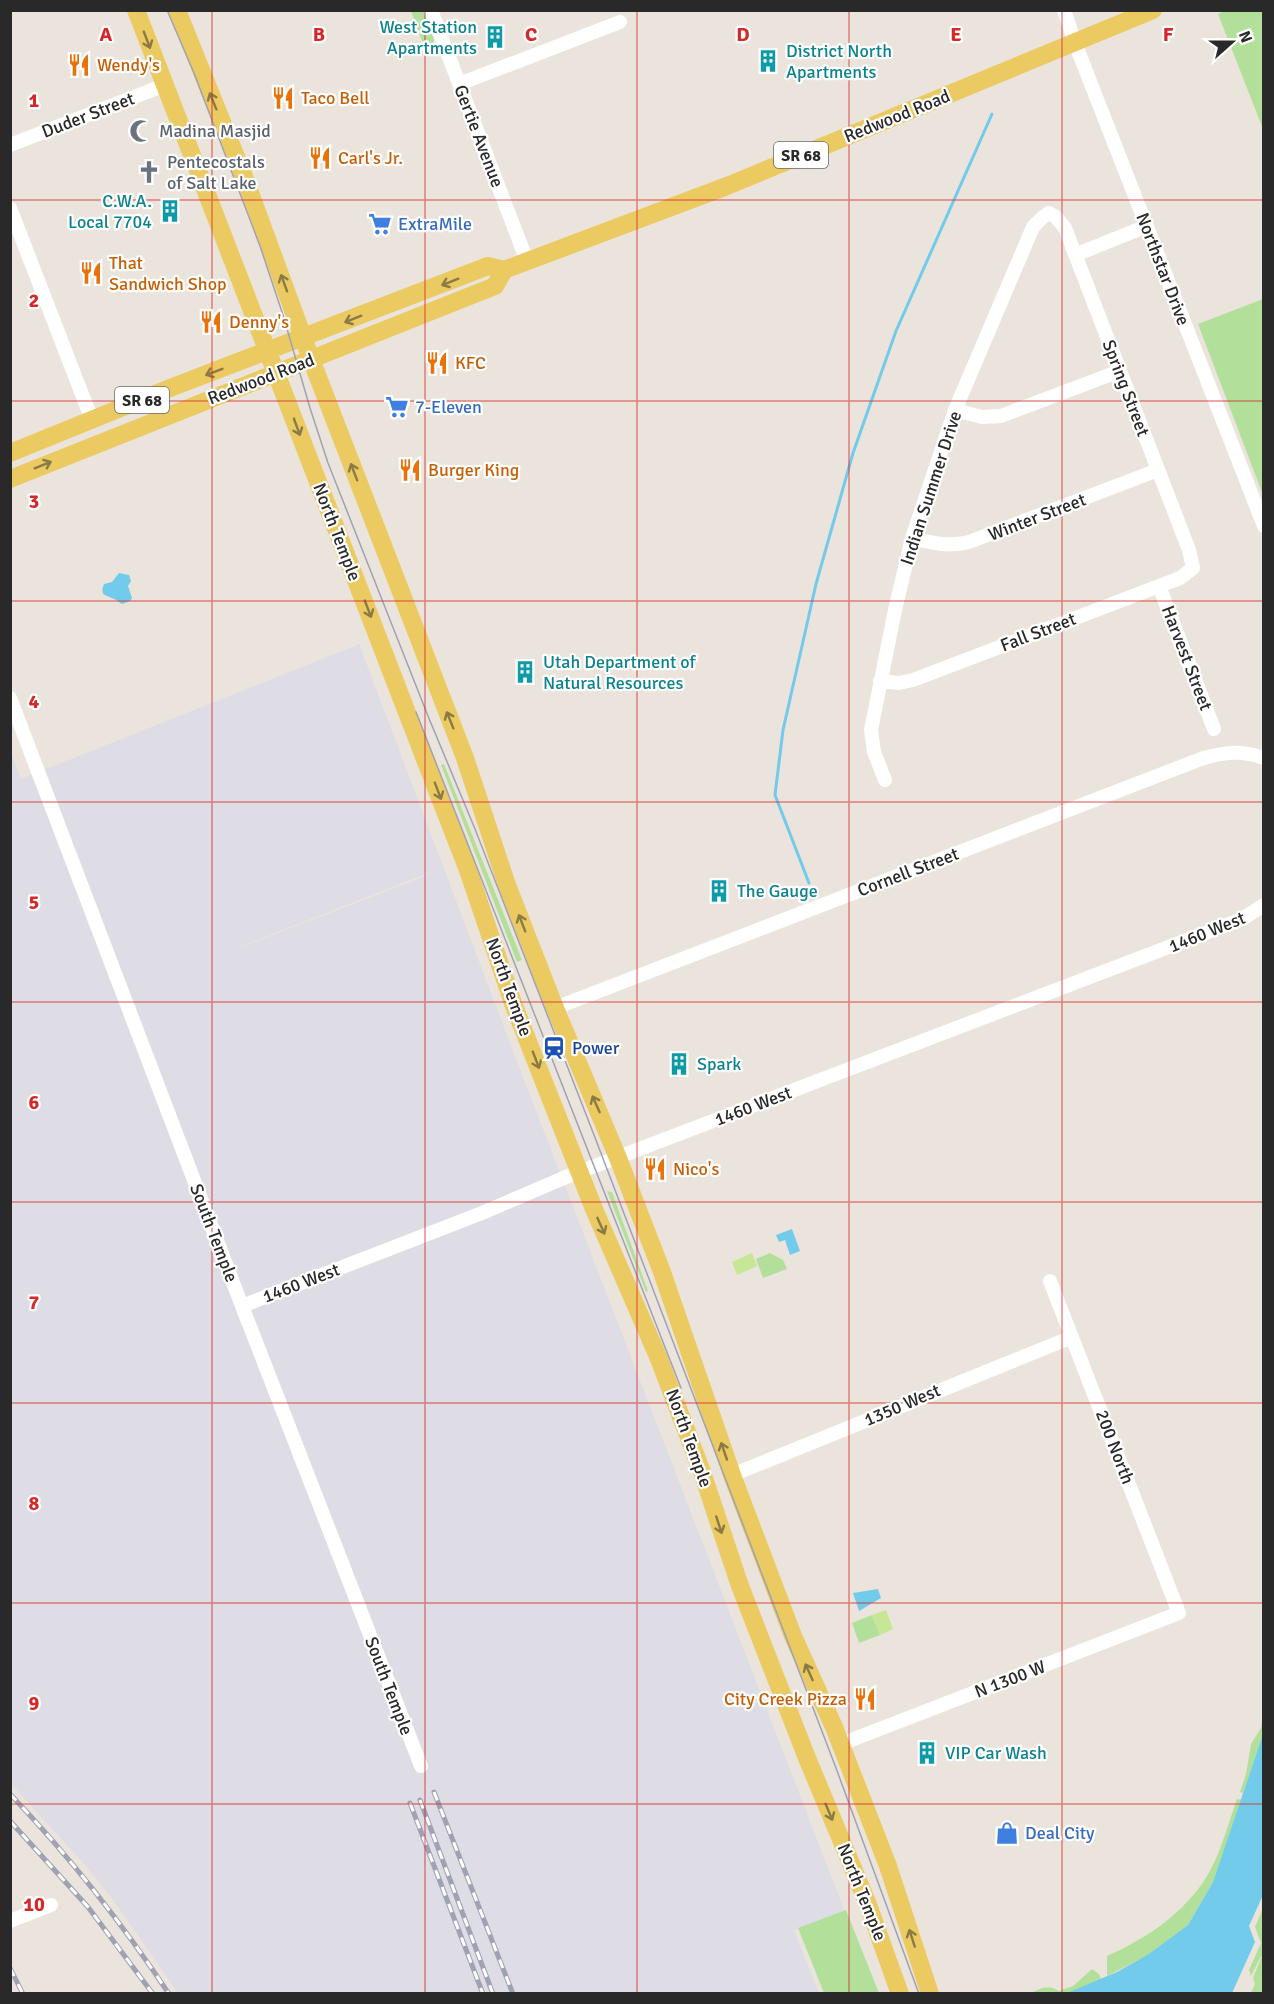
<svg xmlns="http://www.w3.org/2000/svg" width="1274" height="2004" viewBox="0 0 1274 2004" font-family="Signika,sans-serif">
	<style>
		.industrial { fill: #dedce4; fill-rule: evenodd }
		.green { fill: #b2e09a }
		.pitch { fill: #c5e796 }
		.water { fill: #72cbea }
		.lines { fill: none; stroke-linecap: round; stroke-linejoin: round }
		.stream { stroke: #72cbea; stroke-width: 3 }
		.minor { stroke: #fff; stroke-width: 14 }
		.major { stroke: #ebca61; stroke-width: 18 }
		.tram { stroke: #9fa2b3; stroke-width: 1.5 }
		.rail-casing { stroke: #9fa2b3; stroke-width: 5 }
		.rail { stroke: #fff; stroke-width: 3; stroke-dasharray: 9; stroke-linecap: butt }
		.oneway { stroke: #8a7a45 }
		.grid { fill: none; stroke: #d62828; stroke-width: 1.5; stroke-opacity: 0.55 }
		.labels { text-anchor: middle; stroke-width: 4.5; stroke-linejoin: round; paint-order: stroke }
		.shield { fill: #fff; stroke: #696969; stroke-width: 1.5 }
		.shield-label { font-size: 16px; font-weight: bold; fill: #292929 }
		.culture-label { font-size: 18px; fill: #0d838f; stroke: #fff; text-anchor: start }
		.food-label { font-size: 18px; fill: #c56008; stroke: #fff; text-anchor: start }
		.street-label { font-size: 18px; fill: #292929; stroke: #fff }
		.worship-label { font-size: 18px; fill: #5b616d; stroke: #fff; text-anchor: start }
		.shop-label { font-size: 18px; fill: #366cbe; stroke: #fff; text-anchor: start }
		.transit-label { font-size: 18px; fill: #164399; stroke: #fff; text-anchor: start }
		.grid-label { font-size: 20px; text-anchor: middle; font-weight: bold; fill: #d62828; stroke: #fff; stroke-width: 4.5; stroke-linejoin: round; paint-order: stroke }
	</style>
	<rect width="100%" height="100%" fill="#ebe4dc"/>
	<path class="industrial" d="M359,644L511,1046L845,1912L794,1930L819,1993H178L111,1897L85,1865L11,1784L10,751L21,779ZM433,871L418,879L242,947V946Z"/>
	<path class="green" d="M411,11H423L434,40L432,46L425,49Z
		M1225,11H1263V129L1218,14Z
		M1263,299V495L1198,324Z
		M444,764L522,960L517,962L441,765Z
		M607,1191L612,1192L648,1291L646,1292Z
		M770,1253L783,1260L787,1269L763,1278L756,1259Z
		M872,1615L880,1635L859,1643L852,1623Z
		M1263,1716V1734L1243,1793L1240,1792L1246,1774L1251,1744L1261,1728Z
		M1237,1799L1241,1800L1213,1882L1188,1925L1150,1954L1107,1976V1956C1145,1939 1177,1918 1202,1884C1219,1860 1227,1827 1237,1799Z
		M1263,1908V1956L1260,1958L1251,1976L1249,1970L1261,1943L1255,1927Z
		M846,1910L879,1993H824L798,1928Z
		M1261,1958H1263V1993H1251L1255,1984L1253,1978Z
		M1092,1969L1099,1974L1101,1979L1068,1993L1029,1994C1042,1988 1047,1984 1059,1991L1073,1986Z"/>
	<path class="pitch" d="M752,1253L757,1266L737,1275L732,1262Z
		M886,1610L893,1629L880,1635L872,1615Z"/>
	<path class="water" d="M119,573L129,575L131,581L128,586L132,598L130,601L122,604C120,603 117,600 114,599C106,595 99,596 104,584L112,582Z
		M792,1229L800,1251L790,1255L785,1240L779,1242L776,1235Z
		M878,1589L881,1598L859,1611L853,1593Z
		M1263,1734V1895L1249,1926L1255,1942L1232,1993H1067L1117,1972L1149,1954L1188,1925L1213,1882Z"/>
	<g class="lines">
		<path class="stream" d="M809,883L775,795L783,730L816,584L853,453L896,331L992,114"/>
		<path class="minor" d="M431,10L527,261
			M1064,10L1075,43L1264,526
			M459,84L620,22
			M10,145L165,85
			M10,208L92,420
			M1075,255L1147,226
			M955,410L982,417L1001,416L1120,371
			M912,538C931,543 950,547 969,542L1158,470
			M1159,586L1214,729
			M880,681L899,683L913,680L1180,578L1193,568L1189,550L1065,228L1056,217L1049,213L1043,217L1033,227L955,410L912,538L895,610L871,730L874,752L885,780
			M10,698L242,1306L421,1766
			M555,1008L1201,759C1223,752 1241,750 1264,758
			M242,1306L482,1213L566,1177L1242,919L1264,905
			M732,1475L1072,1337
			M841,1744L1179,1613L1050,1281
			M10,1921L51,1905"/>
		<path class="major" d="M136,10L438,793L468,870L514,1006L594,1209L659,1359L702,1472L740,1586L807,1758L867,1902L900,1994
			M177,10L245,179L311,359L465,758L507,885L555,1008L618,1158L662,1272L732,1475L793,1636L834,1727L888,1866L930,1994
			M10,453L170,388L488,266L504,270L727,186L1153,10
			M10,479L495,286L504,270"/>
		<path class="tram" d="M167,10L194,73L260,246L283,315L310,408L328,463L428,716L475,829L594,1135L836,1768L919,1994
			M416,712L681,1388"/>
		<g class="rail-casing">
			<path id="rail" d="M434,1792L513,1994
				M10,1794C69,1856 122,1923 169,1994
				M420,1800L493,1994
				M410,1803L483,1994
				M10,1821L88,1907L153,1994
				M10,1968L23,1994"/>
		</g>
		<use href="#rail" class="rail"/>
	</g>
	<defs><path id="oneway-shaft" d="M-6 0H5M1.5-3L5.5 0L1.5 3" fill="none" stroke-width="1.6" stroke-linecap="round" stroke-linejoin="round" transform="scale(1.5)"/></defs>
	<g class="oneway">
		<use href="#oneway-shaft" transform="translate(147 40) rotate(69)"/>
		<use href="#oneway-shaft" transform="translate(213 101) rotate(-112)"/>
		<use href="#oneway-shaft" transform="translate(450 282) rotate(158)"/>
		<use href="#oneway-shaft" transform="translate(284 283) rotate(-110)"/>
		<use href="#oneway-shaft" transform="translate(353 319) rotate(158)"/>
		<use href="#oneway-shaft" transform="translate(214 372) rotate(159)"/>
		<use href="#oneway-shaft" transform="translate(297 427) rotate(70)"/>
		<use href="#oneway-shaft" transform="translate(43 465) rotate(-22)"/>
		<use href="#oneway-shaft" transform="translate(354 472) rotate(-111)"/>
		<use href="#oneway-shaft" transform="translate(368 609) rotate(69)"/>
		<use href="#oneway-shaft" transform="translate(450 720) rotate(-112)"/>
		<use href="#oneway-shaft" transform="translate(438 791) rotate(69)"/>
		<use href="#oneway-shaft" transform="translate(522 923) rotate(-111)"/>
		<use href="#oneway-shaft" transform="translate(536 1060) rotate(69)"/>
		<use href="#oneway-shaft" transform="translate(596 1104) rotate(-114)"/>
		<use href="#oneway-shaft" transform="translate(601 1226) rotate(66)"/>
		<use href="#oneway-shaft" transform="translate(724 1451) rotate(-109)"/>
		<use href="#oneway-shaft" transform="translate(719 1525) rotate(72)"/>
		<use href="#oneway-shaft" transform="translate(809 1672) rotate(-114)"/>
		<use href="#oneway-shaft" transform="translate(829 1812) rotate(67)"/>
		<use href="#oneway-shaft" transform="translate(912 1938) rotate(-108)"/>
	</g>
	<path class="grid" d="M212,10V1994M425,10V1994M637,10V1994M849,10V1994M1062,10V1994M10,200H1264M10,401H1264M10,601H1264M10,802H1264M10,1002H1264M10,1202H1264M10,1403H1264M10,1603H1264M10,1804H1264"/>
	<defs>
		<g id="building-bare" transform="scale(1.8)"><path d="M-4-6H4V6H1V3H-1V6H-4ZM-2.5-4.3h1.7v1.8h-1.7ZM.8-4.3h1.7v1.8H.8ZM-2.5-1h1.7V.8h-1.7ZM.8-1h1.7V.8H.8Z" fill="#0f9aa8" stroke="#fff" stroke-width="2.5" paint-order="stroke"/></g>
		<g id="restaurant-bare" transform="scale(1.8)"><path d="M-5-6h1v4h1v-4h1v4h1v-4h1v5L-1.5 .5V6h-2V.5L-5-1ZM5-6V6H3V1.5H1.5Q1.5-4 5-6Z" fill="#e8710a" stroke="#fff" stroke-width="2.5" paint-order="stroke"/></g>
		<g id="mosque-bare" transform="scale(1.8)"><path d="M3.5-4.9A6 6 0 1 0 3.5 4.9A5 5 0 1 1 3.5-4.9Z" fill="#6b7280" stroke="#fff" stroke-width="2.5" paint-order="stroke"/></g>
		<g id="church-bare" transform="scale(1.8)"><path d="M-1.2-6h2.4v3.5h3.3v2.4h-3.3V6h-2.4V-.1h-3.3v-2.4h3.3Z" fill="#6b7280" stroke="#fff" stroke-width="2.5" paint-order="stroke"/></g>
		<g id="supermarket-bare" transform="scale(1.8)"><path d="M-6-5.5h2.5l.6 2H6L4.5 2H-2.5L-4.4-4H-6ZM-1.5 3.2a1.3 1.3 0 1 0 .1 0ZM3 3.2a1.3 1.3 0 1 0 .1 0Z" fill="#3f7fe0" stroke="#fff" stroke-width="2.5" paint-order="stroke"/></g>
		<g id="station-bare" transform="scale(1.8)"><path d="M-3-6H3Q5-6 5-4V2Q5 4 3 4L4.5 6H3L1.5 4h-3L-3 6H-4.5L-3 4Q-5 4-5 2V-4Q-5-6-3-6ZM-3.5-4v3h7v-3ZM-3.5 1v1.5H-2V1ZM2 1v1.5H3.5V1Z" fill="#1a4fb4" stroke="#fff" stroke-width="2.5" paint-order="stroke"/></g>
		<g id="shop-bare" transform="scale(1.8)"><path d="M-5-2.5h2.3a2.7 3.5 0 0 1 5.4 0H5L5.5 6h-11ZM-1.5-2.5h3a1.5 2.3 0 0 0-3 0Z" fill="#3f7fe0" stroke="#fff" stroke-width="2.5" paint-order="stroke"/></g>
	</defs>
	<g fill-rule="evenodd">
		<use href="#building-bare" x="495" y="37"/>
		<use href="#building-bare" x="768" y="61"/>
		<use href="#restaurant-bare" x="79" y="65"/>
		<use href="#restaurant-bare" x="283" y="98"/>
		<use href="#mosque-bare" x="141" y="131"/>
		<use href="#restaurant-bare" x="320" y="158"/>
		<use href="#church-bare" x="149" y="172"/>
		<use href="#building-bare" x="170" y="211"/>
		<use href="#supermarket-bare" x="380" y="224"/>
		<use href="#restaurant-bare" x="91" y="273"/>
		<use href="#restaurant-bare" x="211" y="322"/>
		<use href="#restaurant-bare" x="437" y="363"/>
		<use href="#supermarket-bare" x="397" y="407"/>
		<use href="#restaurant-bare" x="410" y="470"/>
		<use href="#building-bare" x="525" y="672"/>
		<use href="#building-bare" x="719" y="891"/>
		<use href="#station-bare" x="554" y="1048"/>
		<use href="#building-bare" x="679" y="1064"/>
		<use href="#restaurant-bare" x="655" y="1169"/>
		<use href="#restaurant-bare" x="865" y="1699"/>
		<use href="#building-bare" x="927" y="1753"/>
		<use href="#shop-bare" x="1007" y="1833"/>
	</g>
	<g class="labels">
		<g class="shield">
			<rect x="774" y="142" width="54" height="26" rx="4.5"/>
			<rect x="115" y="387" width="54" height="26" rx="4.5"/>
		</g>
		<g class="shield-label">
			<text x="801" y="161">SR 68</text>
			<text x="142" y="406">SR 68</text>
		</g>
		<g class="culture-label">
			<text x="477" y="33" text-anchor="end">West Station<tspan x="477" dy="21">Apartments</tspan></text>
			<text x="786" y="57">District North<tspan x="786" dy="21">Apartments</tspan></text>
			<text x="152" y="207" text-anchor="end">C.W.A.<tspan x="152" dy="21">Local 7704</tspan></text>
			<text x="543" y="668">Utah Department of<tspan x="543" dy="21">Natural Resources</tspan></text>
			<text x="737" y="897">The Gauge</text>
			<text x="697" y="1070">Spark</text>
			<text x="945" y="1759">VIP Car Wash</text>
		</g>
		<g class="food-label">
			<text x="97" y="71">Wendy's</text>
			<text x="301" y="104">Taco Bell</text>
			<text x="338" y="164">Carl's Jr.</text>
			<text x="109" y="269">That<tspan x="109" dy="21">Sandwich Shop</tspan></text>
			<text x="229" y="328">Denny's</text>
			<text x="455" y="369">KFC</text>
			<text x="428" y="476">Burger King</text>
			<text x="673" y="1175">Nico's</text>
			<text x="847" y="1705" text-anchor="end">City Creek Pizza</text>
		</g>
		<g class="street-label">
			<text transform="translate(88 115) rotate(-21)" y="6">Duder Street</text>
			<text transform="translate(897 116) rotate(-22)" y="6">Redwood Road</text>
			<text transform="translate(479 136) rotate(69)" y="6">Gertie Avenue</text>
			<text transform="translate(1163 269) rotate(69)" y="6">Northstar Drive</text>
			<text transform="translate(261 379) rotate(-21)" y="6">Redwood Road</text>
			<text transform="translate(1126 388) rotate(69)" y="6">Spring Street</text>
			<text transform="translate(931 488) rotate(-72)" y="6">Indian Summer Drive</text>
			<text transform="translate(1037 517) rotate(-21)" y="6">Winter Street</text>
			<text transform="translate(337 532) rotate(69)" y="6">North Temple</text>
			<text transform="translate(1038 632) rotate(-21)" y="6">Fall Street</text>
			<text transform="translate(1187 658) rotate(69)" y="6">Harvest Street</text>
			<text transform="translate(908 872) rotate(-21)" y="6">Cornell Street</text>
			<text transform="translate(1207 932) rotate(-22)" y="6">1460 West</text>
			<text transform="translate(509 987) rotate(70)" y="6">North Temple</text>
			<text transform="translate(753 1106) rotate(-21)" y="6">1460 West</text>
			<text transform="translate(214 1233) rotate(69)" y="6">South Temple</text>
			<text transform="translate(301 1283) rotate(-21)" y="6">1460 West</text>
			<text transform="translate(902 1405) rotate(-23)" y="6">1350 West</text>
			<text transform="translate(689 1438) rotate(70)" y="6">North Temple</text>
			<text transform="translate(1115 1447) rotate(69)" y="6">200 North</text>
			<text transform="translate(1010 1679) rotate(-21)" y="6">N 1300 W</text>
			<text transform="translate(389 1686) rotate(69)" y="6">South Temple</text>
			<text transform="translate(862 1892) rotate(68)" y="6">North Temple</text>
		</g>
		<g class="worship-label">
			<text x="159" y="137">Madina Masjid</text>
			<text x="167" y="168">Pentecostals<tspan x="167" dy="21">of Salt Lake</tspan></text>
		</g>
		<g class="shop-label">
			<text x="398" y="230">ExtraMile</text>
			<text x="415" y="413">7-Eleven</text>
			<text x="1025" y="1839">Deal City</text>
		</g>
		<g class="transit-label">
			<text x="572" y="1054">Power</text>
		</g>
	</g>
	<g class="grid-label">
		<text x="106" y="41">A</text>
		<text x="319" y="41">B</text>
		<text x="531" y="41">C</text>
		<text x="743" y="41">D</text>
		<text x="956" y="41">E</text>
		<text x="1168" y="41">F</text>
		<text x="34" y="107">1</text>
		<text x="34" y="307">2</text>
		<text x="34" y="508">3</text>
		<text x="34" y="708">4</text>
		<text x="34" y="909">5</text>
		<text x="34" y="1109">6</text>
		<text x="34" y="1309">7</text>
		<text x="34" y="1510">8</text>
		<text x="34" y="1710">9</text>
		<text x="34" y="1911">10</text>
	</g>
	<rect width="1274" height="2004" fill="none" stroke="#292929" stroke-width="24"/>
	<g transform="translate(1232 42) rotate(69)" stroke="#ffffff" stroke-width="4.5" paint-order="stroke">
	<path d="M0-4.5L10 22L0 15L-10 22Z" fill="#292929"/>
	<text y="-9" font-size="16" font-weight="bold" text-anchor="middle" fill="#292929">N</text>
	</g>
</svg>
